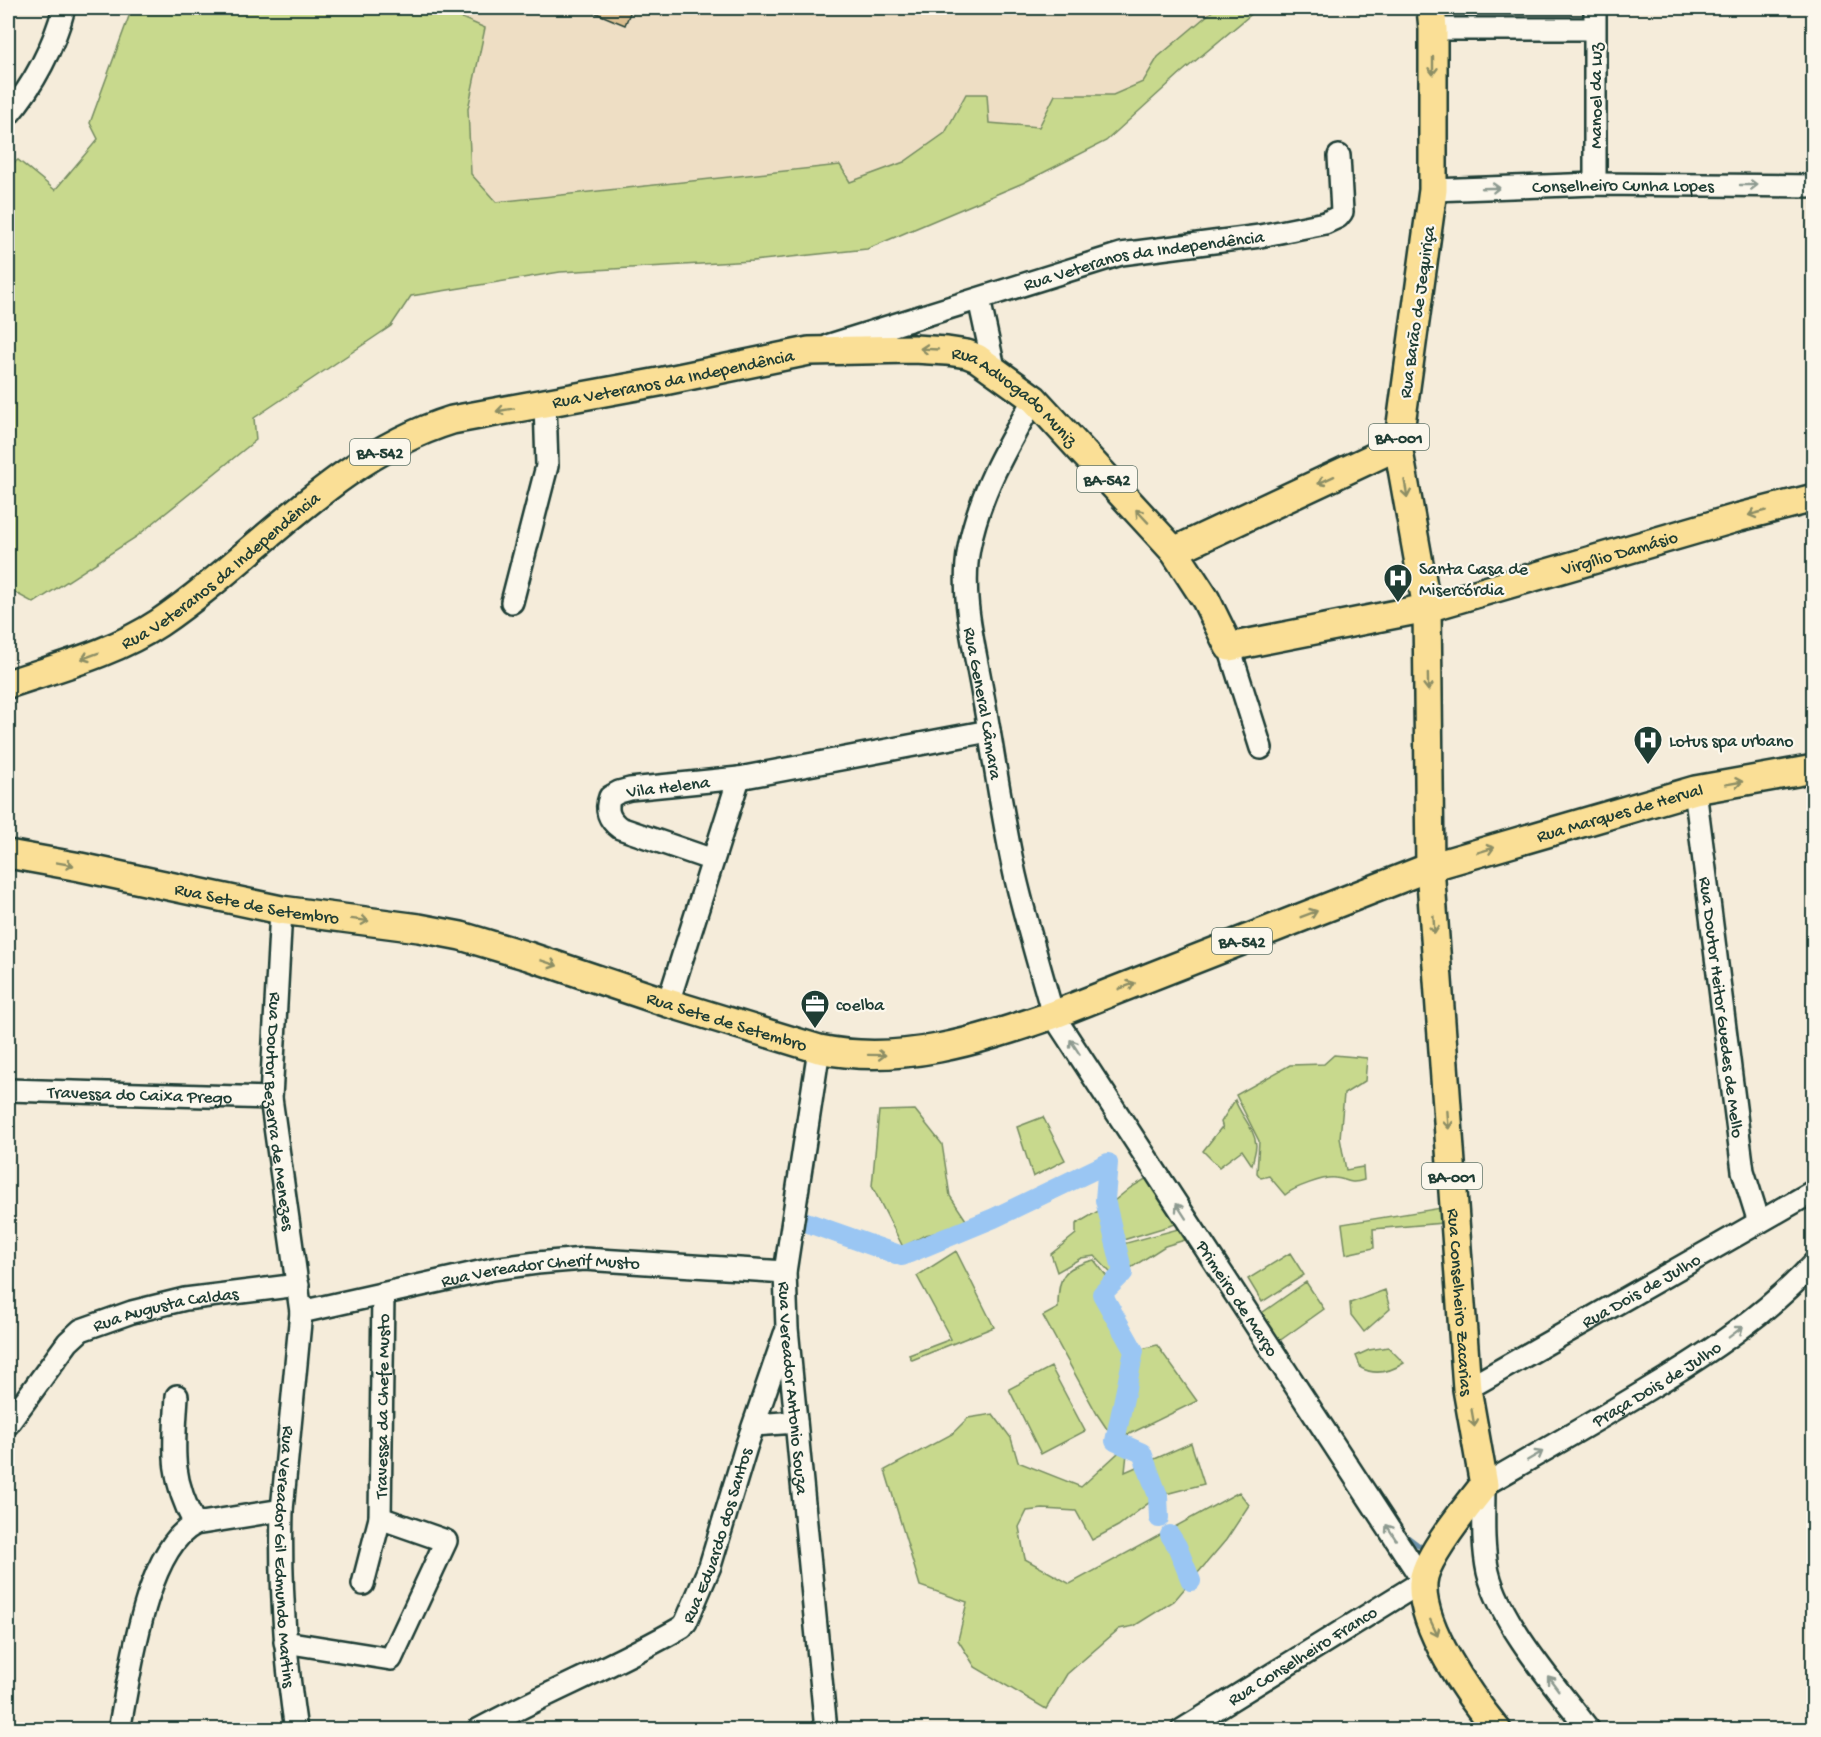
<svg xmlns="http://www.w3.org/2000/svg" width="1821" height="1737" viewBox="0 0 1821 1737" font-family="'Gochi Hand',sans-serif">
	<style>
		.built { fill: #eedec4 }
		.green { fill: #c8d98d; stroke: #748b60; stroke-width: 1.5 }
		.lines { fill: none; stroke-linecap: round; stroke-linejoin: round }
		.stream { stroke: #698fa7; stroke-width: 5 }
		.canal { stroke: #9ac6f3; stroke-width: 20 }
		.building { fill: #dcbf90; stroke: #1f3d34; stroke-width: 1.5 }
		.minor-casing { stroke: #1f3d34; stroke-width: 26 }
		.major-casing { stroke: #1f3d34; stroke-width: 32 }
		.minor { stroke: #fbf7ec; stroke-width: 21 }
		.major { stroke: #fadf96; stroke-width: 27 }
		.oneway { stroke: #8c8e65 }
		.oneway2 { stroke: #8d9a90 }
		.labels { text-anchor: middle; stroke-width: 4.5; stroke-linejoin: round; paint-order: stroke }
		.shield { fill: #fbf7ec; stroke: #61756b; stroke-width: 1.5 }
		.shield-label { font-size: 16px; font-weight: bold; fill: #1f3d34 }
		.street-label { font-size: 18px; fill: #1f3d34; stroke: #fbf7ec }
		.poi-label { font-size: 18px; fill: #1f3d34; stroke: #fbf7ec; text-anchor: start }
	</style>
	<rect width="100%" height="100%" fill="#f5ecda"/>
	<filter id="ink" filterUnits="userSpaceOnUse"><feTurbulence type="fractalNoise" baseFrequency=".0167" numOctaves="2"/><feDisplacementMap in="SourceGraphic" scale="12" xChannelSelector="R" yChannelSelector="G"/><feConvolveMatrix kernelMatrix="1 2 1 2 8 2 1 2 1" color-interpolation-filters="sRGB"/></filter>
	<g filter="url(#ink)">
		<path class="built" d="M439,8H1216L1158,57L1143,82L1113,95H1056L1039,127L989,123L966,94L945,133L904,162L849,182L840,165L496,202L471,174L468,109L485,28Z"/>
		<path class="green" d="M132,8H439L485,28L468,109L471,174L496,202L840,165L850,182L904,162L945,133L966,94H987L989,123L1039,127L1055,95H1113L1143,82L1158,57L1216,8H1256L1255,11L1182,72L1106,141L1023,183L867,249L753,261L560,272L411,296L391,326L254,418L256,440L136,537L34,603L8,589V166L18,160L55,190L98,139L90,123Z
			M1334,1055L1367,1058L1365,1081L1344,1094L1340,1138L1346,1170L1363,1167L1364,1180C1348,1185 1348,1179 1335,1178C1325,1176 1293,1188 1285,1195L1269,1176L1261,1178L1257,1173L1259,1141L1236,1095L1290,1065L1324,1064Z
			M1235,1100C1240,1115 1255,1129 1256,1145C1256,1151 1253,1159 1252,1165L1242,1150L1219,1167L1203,1151L1221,1128L1223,1129L1221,1122Z
			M915,1110L942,1144L950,1196L970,1226L925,1235L903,1247L872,1186L879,1111Z
			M1043,1117L1065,1160L1033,1177L1017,1127Z
			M1154,1174L1180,1214L1176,1224L1123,1240L1109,1205L1130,1188Z
			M1105,1207L1115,1239L1114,1264L1121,1275L1119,1282L1095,1256L1081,1258L1057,1272L1051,1254L1076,1234V1224Z
			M1441,1208L1443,1223L1373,1229L1374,1248L1346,1254L1342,1224Z
			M1178,1229L1185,1240L1165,1246L1123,1273L1115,1257L1119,1245Z
			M956,1251L994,1327L912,1360L909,1355L951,1339L917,1276Z
			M1290,1253L1304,1275L1262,1302L1248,1279Z
			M1094,1260L1116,1288L1102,1294L1108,1313L1134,1351L1157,1345L1197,1401L1115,1441L1097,1414L1043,1316L1058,1308C1058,1275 1063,1268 1094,1260Z
			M1306,1282L1324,1309L1275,1344L1259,1315Z
			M1385,1290L1390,1309L1364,1332L1351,1315L1350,1303Z
			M1388,1347L1404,1363C1390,1372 1376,1376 1361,1368L1356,1356L1369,1350Z
			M1051,1367L1085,1431L1041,1454L1009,1389Z
			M993,1414L1011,1438L1018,1462L1081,1487L1128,1444L1125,1472L1191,1443L1204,1484L1158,1496L1118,1526L1092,1540L1076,1511L1043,1509L1027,1511L1019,1527L1025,1559L1070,1584L1239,1492L1249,1505L1226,1540L1174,1601L1134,1626L1119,1629L1067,1674L1046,1709L975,1667L958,1640L967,1602L920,1586L885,1470L952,1434L968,1418Z"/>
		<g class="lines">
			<path class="stream" d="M1401,1532L1421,1547"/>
			<path class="canal" d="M1108,1163L1105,1200L1123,1273L1102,1294L1134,1351L1115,1441L1142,1453L1158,1496L1159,1518
				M800,1220L902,1256L994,1218L1108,1163
				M1170,1535L1177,1546L1191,1581"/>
		</g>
		<path class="building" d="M584,8H632L625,25Z"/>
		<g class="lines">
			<g class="minor-casing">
				<g id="minor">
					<path d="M1595,8V184"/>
					<path d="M1433,29H1594"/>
					<path d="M8,115C34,85 54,46 64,8"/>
					<path id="s1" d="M1433,190L1595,184L1814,186"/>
					<path d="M979,299L994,368"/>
					<path id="s2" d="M830,345L1121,254L1260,236L1325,223L1338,217L1342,212L1339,156"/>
					<path id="s3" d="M1034,399C1007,446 979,494 969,548C960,597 975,648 983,696C994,756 1002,816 1015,875C1026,922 1040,968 1053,1015L1423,1581L1182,1730"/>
					<path d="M512,602L547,466L545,403"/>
					<path d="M1229,647L1261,748"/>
					<path d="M739,778L989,731"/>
					<path id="s4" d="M1695,790L1743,1171L1759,1222"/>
					<path id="s5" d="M281,910L271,1098L301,1312L282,1510C280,1584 285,1657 296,1730"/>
					<path d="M668,1003L739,778L630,789L619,792L610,797C605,810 609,820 620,828L713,860"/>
					<path id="s6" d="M819,1049L785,1272L787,1328L826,1730"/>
					<path id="s7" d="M8,1090L271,1098"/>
					<path id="s8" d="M301,1312L493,1269L537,1263L584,1259L785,1272"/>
					<path id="s9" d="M1467,1389L1814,1191"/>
					<path d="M177,1396C174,1447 169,1476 195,1524"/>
					<path id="s10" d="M8,1424L68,1342L81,1330L132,1312L185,1299L298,1285"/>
					<path d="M754,1425L796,1422"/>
					<path id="s11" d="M363,1584L380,1518L383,1294"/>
					<path d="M285,1642L391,1659L446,1541L380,1518"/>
					<path d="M119,1730C130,1677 144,1550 195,1524L282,1510"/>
					<path id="s12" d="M478,1730C545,1693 617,1665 682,1627L686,1622L710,1566L746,1447L785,1334"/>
					<path id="s13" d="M1589,1730C1557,1688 1500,1623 1488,1572C1482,1544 1484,1514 1484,1485C1540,1453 1596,1421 1650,1388C1709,1353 1767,1314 1814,1263"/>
				</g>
			</g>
			<g class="major-casing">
				<g id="major">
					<path id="s14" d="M1431,8L1433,29V190L1398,446L1427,608L1430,867L1467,1389L1484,1485C1468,1506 1424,1558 1423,1583C1420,1627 1469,1696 1497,1730"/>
					<path id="s15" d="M1174,551L1206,600L1229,647L1427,608L1740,517L1814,498"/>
					<path id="s16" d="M8,684C58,667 114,653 159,623C257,556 335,456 452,420L659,382L809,351L914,349L947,351L967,354L977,358L1034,399L1174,551L1398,446"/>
					<path id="s17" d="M8,854L80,867L281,910L419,928L461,936L528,956L668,1003L819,1049C900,1066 977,1041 1053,1015L1430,867L1695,790L1814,769"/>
				</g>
			</g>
			<use href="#minor" class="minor"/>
			<use href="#major" class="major"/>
		</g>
		<defs><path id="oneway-shaft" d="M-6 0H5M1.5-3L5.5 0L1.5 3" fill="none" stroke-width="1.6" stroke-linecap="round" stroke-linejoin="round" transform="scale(1.5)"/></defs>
		<g class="oneway">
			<use href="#oneway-shaft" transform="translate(1433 66) rotate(90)"/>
			<use href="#oneway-shaft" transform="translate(929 349) rotate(-177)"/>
			<use href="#oneway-shaft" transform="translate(505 410) rotate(170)"/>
			<use href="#oneway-shaft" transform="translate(1326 480) rotate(155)"/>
			<use href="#oneway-shaft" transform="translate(1406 489) rotate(80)"/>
			<use href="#oneway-shaft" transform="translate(1757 513) rotate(165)"/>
			<use href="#oneway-shaft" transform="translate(1142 516) rotate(-133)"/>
			<use href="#oneway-shaft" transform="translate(90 656) rotate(160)"/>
			<use href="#oneway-shaft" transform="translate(1428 682) rotate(89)"/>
			<use href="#oneway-shaft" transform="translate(1734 783) rotate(-10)"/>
			<use href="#oneway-shaft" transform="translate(1486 850) rotate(-17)"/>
			<use href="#oneway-shaft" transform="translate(65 864) rotate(10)"/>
			<use href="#oneway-shaft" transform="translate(1309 914) rotate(-21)"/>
			<use href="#oneway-shaft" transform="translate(360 920) rotate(7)"/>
			<use href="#oneway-shaft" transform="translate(1434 925) rotate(86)"/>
			<use href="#oneway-shaft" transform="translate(549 963) rotate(19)"/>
			<use href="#oneway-shaft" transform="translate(1127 986) rotate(-21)"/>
			<use href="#oneway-shaft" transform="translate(877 1055) rotate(1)"/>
			<use href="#oneway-shaft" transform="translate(1448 1120) rotate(86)"/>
			<use href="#oneway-shaft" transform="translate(1473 1418) rotate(80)"/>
			<use href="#oneway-shaft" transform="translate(1434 1628) rotate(65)"/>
		</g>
		<g class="oneway2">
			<use href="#oneway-shaft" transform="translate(1749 185)"/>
			<use href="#oneway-shaft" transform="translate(1491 188) rotate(-2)"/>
			<use href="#oneway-shaft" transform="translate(1075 1047) rotate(-123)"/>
			<use href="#oneway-shaft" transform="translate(1181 1211) rotate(-123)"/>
			<use href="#oneway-shaft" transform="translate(1736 1332) rotate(-37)"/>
			<use href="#oneway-shaft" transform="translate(1535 1456) rotate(-30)"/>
			<use href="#oneway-shaft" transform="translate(1391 1532) rotate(-123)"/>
			<use href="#oneway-shaft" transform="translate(1553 1683) rotate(-127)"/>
		</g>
	</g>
	<defs>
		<g id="hospital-pin" transform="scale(1.5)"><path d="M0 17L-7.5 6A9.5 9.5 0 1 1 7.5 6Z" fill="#1f3d34" stroke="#fbf7ec"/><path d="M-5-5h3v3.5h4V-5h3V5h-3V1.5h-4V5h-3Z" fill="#fff"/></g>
		<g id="office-pin" transform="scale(1.5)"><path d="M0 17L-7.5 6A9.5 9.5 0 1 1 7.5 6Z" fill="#1f3d34" stroke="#fbf7ec"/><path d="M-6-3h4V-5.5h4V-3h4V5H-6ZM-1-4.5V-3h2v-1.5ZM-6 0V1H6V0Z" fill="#fff"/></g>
	</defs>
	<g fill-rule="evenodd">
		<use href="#hospital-pin" x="1398" y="578"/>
		<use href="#hospital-pin" x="1648" y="740"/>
		<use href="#office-pin" x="815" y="1004"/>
	</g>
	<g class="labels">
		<g class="shield">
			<rect x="1369" y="424" width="60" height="26" rx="4.5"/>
			<rect x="350" y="439" width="60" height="26" rx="4.5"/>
			<rect x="1077" y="466" width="60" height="26" rx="4.5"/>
			<rect x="1212" y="928" width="60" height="26" rx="4.5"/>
			<rect x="1422" y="1163" width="60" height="26" rx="4.5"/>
		</g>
		<g class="shield-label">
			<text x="1399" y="443">BA-001</text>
			<text x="380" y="458">BA-542</text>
			<text x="1107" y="485">BA-542</text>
			<text x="1242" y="947">BA-542</text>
			<text x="1452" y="1182">BA-001</text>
		</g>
		<g class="street-label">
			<text transform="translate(1595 96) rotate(-90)" y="6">Manoel da Luz</text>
			<text dy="6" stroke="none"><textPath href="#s1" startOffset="190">Conselheiro Cunha Lopes</textPath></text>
			<text dy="6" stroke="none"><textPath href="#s2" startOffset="326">Rua Veteranos da Independência</textPath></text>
			<text transform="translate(1416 312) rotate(-82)" y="6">Rua Barão de Jequiriça</text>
			<text dy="6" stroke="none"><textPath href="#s16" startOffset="747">Rua Veteranos da Independência</textPath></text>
			<text dy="6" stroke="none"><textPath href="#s16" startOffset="1107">Rua Advogado Muniz</textPath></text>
			<text dy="6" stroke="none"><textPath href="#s15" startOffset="513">Virgílio Damásio</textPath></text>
			<text dy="6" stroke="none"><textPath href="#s16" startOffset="244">Rua Veteranos da Independência</textPath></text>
			<text dy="6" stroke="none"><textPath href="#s3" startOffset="320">Rua General Câmara</textPath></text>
			<text transform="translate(668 786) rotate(-7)" y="6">Vila Helena</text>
			<text dy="6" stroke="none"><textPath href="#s17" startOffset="1678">Rua Marques de Herval</textPath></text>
			<text dy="6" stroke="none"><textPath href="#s17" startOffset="254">Rua Sete de Setembro</textPath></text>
			<text dy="6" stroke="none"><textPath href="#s4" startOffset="219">Rua Doutor Heitor Guedes de Mello</textPath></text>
			<text dy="6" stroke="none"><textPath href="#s17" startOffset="740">Rua Sete de Setembro</textPath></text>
			<text dy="6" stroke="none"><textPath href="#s7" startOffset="132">Travessa do Caixa Prego</textPath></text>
			<text dy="6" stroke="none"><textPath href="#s5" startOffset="202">Rua Doutor Bezerra de Menezes</textPath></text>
			<text dy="6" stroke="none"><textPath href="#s8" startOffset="244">Rua Vereador Cherif Musto</textPath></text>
			<text dy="6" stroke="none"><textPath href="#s9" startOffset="200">Rua Dois de Julho</textPath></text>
			<text dy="6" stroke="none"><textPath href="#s3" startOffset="978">Primeiro de Março</textPath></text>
			<text dy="6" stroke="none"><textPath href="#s14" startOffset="1300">Rua Conselheiro Zacarias</textPath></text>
			<text dy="6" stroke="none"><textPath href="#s10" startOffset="207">Rua Augusta Caldas</textPath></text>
			<text dy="6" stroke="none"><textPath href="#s13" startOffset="476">Praça Dois de Julho</textPath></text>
			<text dy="6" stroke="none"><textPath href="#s6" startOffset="342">Rua Vereador Antonio Souza</textPath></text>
			<text dy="6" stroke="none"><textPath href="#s11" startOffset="180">Travessa da Chefe Musto</textPath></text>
			<text dy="6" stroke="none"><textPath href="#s12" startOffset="327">Rua Eduardo dos Santos</textPath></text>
			<text dy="6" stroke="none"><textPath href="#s5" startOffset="650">Rua Vereador Gil Edmundo Martins</textPath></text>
			<text transform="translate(1302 1655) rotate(-32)" y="6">Rua Conselheiro Franco</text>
		</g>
		<g class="poi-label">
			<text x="1419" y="574">Santa Casa de<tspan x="1419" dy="21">Misercórdia</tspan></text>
			<text x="1669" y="746">Lotus spa urbano</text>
			<text x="836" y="1010">coelba</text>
		</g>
	</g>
	<rect width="1821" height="1737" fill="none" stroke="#fbf7ec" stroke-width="30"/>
	<rect x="15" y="15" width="1791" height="1707" fill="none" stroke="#1f3d34" stroke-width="2" filter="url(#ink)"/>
</svg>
